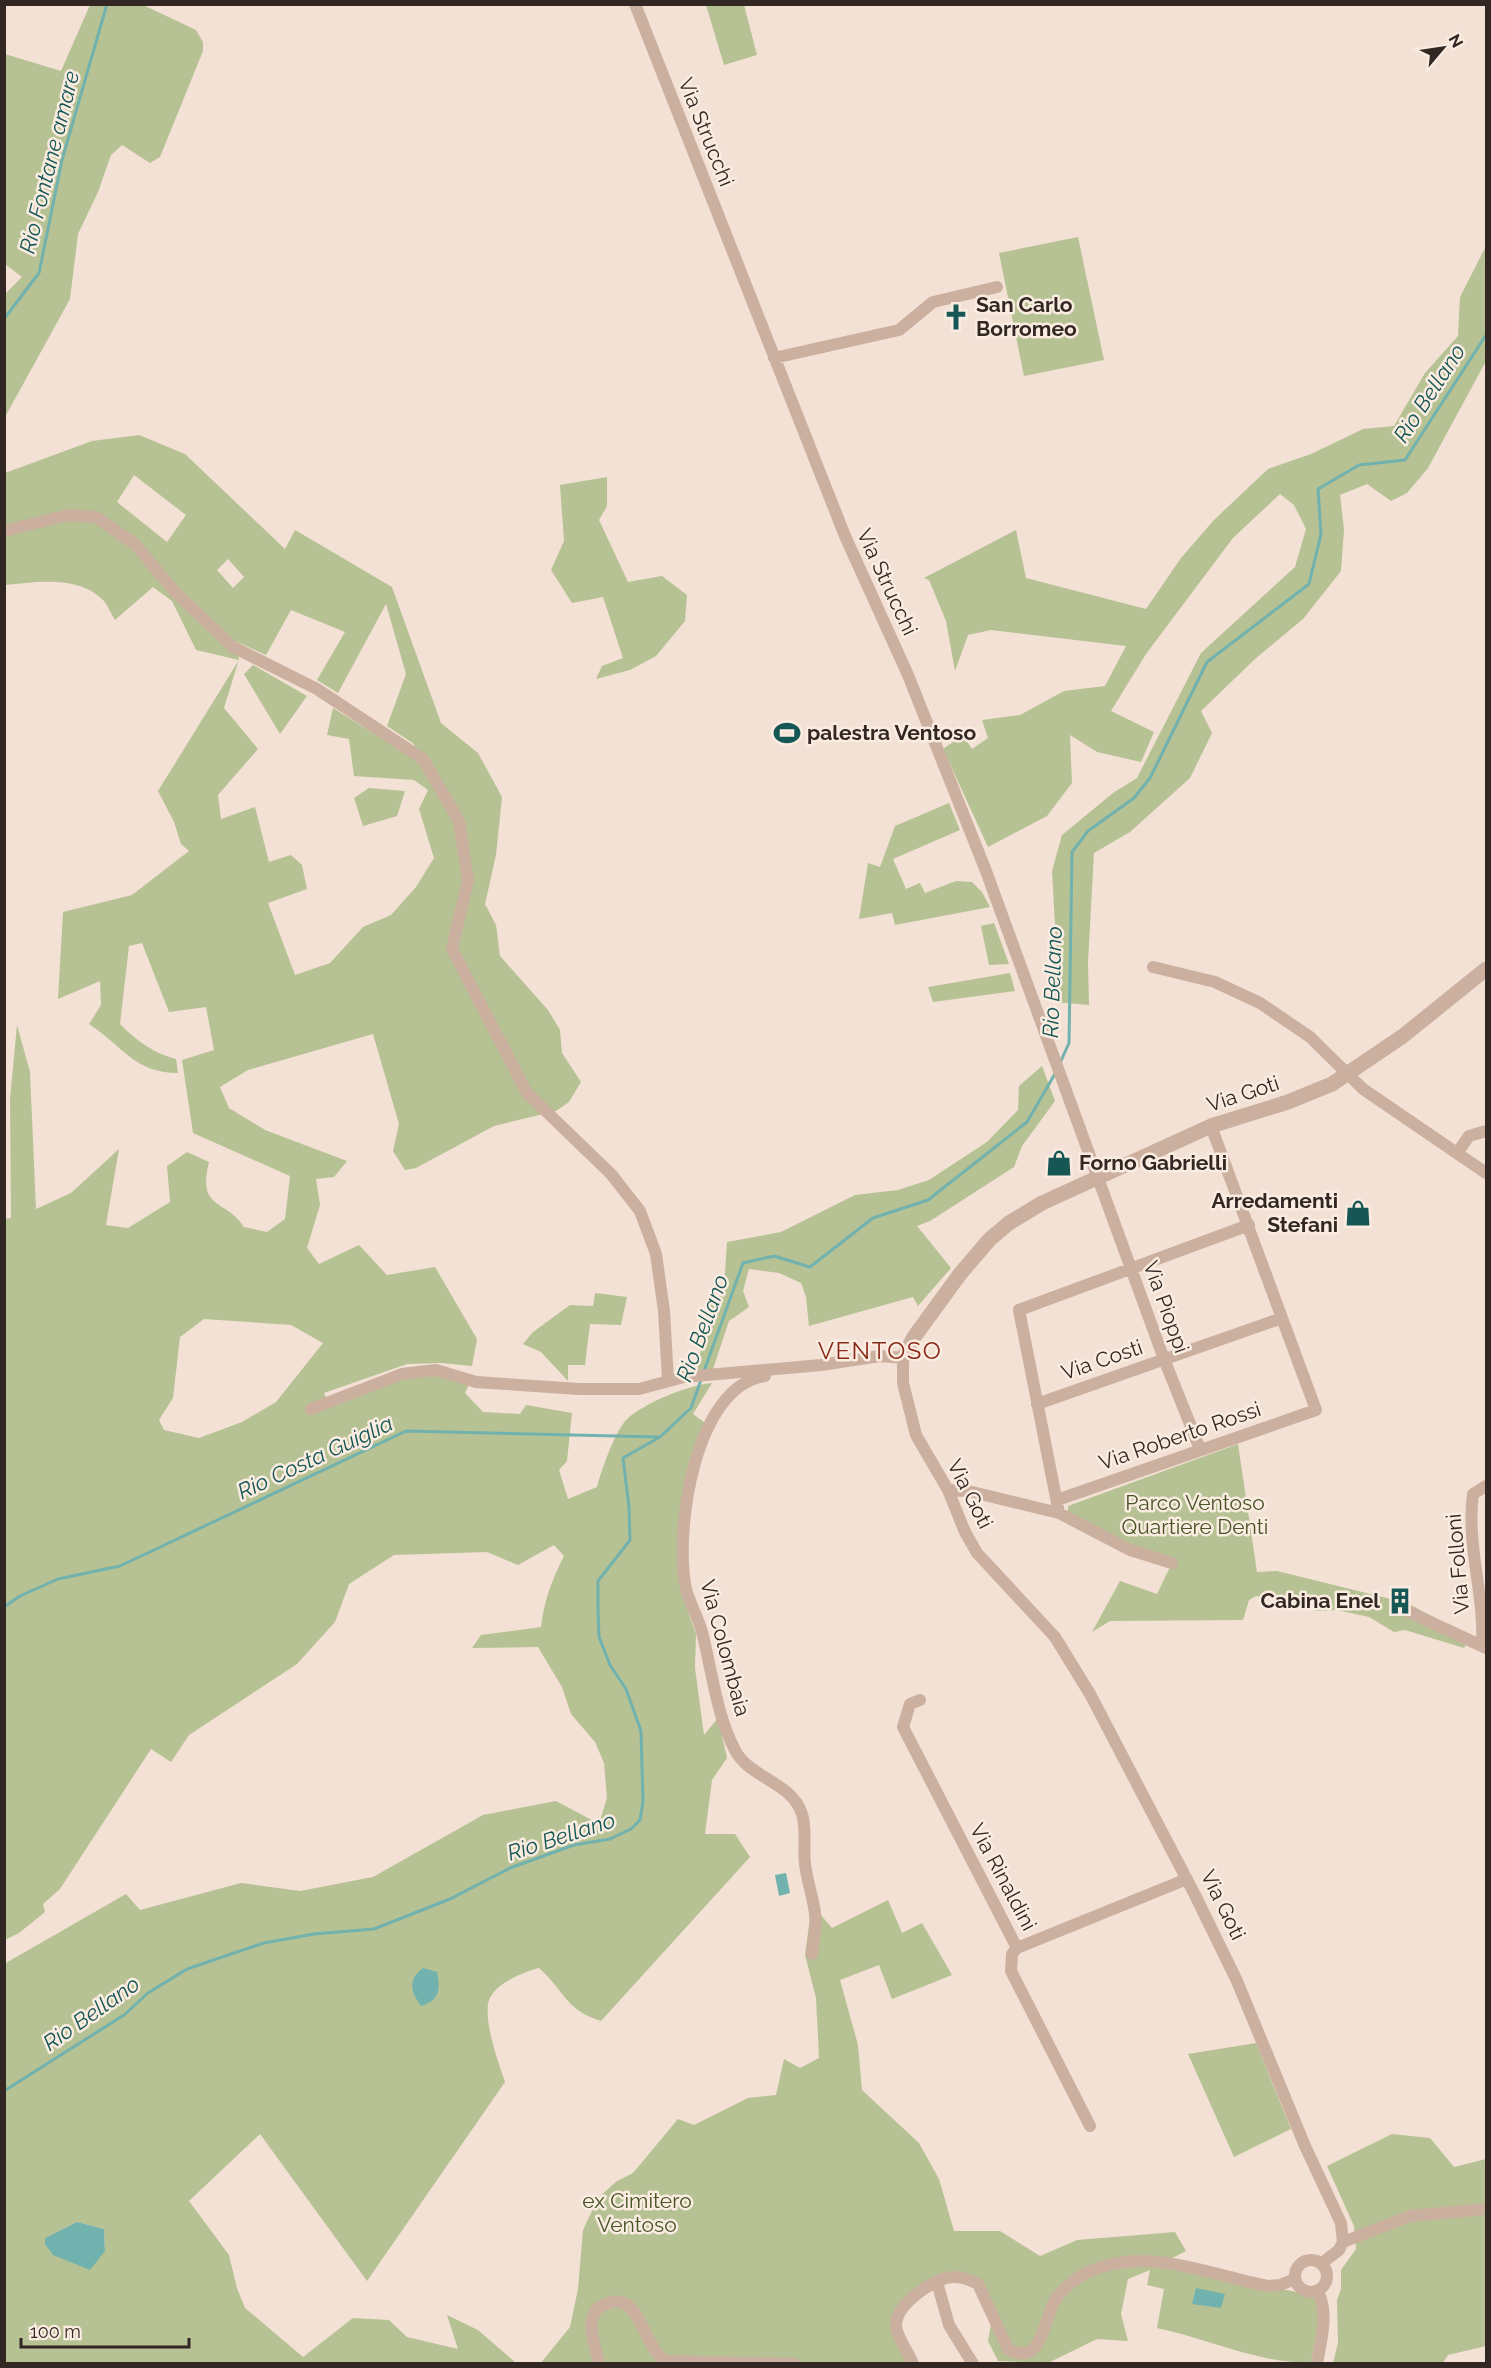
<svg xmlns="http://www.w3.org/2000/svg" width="1491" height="2368" viewBox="0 0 1491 2368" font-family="Raleway,sans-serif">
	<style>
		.green { fill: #b6c293; fill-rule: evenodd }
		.water { fill: #71b1ae }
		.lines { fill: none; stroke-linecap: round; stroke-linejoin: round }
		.stream { stroke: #71b1ae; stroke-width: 3 }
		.minor { stroke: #cbaf9f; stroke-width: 12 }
		.tertiary { stroke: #cbaf9f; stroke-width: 15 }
		.labels { text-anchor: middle; stroke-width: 5; stroke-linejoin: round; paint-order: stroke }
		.street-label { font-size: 21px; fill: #332723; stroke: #faece0 }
		.poi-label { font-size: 21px; font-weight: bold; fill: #332723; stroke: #faece0; text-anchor: start }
		.park-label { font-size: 21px; fill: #475325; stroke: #faece0 }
		.water-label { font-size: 22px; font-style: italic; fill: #165756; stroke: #faece0 }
		.quarter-label { font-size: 24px; letter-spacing: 1.5px; fill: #882817; stroke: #faece0 }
	</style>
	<rect width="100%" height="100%" fill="#f2e1d4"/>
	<path class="green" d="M90,5H143L196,30L203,42V51L160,157L150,163L122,145L111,155L98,192L78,234L70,299L5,417V294L22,277L5,264V54L61,71Z
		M706,5H744L757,55L724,65Z
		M1078,237L1104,360L1024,376L999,253Z
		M1486,246V361L1428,468L1407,493L1391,501L1367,484L1340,495L1344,530L1341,571L1303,619L1255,659L1201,711L1212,733L1190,778L1130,832L1094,853L1088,962L1089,1005L1055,1002L1057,961L1052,871L1062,835L1113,793L1137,778L1201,653L1295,567L1306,529L1294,505L1280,494L1233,538L1146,654L1111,711L1154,732L1141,762L1097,752L1070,735L1072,783L1047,816L988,847L943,749L963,735L972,749L988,738L982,720L1020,715L1064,691L1105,686L1126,646L991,630L968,635L955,671L946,621L929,580L924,578L1016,530L1026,578L1146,609L1181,558L1214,520L1268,469L1311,454L1363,429L1394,426L1425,373L1458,336L1460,297Z
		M139,435L185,454L285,549L295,530L392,587L441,723L478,753L502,797L496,855L485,904L496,925L500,956L548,1010L560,1030L562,1053L581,1082L569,1102L556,1111L494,1126L416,1168L405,1170L393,1151L399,1124L373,1034L248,1070L220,1087L229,1108L265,1130L347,1161L334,1177L316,1179L320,1205L307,1248L319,1264L359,1245L387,1275L435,1267L477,1339L472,1366L442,1363L407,1364L324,1393L330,1406L405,1377L440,1376L470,1382L465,1393L483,1412L520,1414L526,1405L572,1413L567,1461L559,1470L568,1499L597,1487C602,1469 615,1431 627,1419C644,1403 689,1385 712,1383L693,1414L704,1422L689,1462L682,1500L681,1592L696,1634L695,1668L704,1735L718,1718L727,1758L712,1780L705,1834H735L750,1857L601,2021C565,2010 565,1991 539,1968C523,1972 491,1985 488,2004C485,2026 498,2061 505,2082L367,2281L260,2134L189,2201L229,2255L237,2288L245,2308L303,2357L353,2318L389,2320L407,2337L458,2349L447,2315L478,2330L516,2363H5L4,1964L126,1894L140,1910L241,1883L300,1891L373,1877L483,1815L556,1801L599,1824L607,1798L604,1763L595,1742L571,1714L562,1687L538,1647L472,1648L481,1635L541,1627C544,1600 552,1580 564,1556L554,1545L518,1565L487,1552L394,1555L349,1584L335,1622L297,1664L189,1735L171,1762L151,1749L60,1889L43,1904L45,1912L19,1933L5,1940L4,1219L11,1218L10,1099L17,1025L30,1072L36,1209L71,1193L119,1149L106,1225L128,1228L170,1202L167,1166L187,1152L209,1162C197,1211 225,1198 244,1227L267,1232L285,1219L290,1176L193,1133L182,1060L214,1050L206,1007L169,1012L142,943L129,946L120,1024C137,1041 153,1053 176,1059L178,1073C134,1073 123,1046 89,1024L101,1005L100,981L58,999L63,912L132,895L189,851L181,844L174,822L158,791L239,660L196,650L172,601L153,587L115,620C111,614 108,605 103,600C78,575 36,582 5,585V473L92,441ZM134,475L186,515L167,542L117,502ZM228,559L244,577L233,588L217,570ZM386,604L406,674L387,726L414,744L416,760L333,708L327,735L349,739L354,776L414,780L428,790L419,809L434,858L416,887L391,915L363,927L330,963L295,975L268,903L307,889L302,865L291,855L269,862L255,807L221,819L218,795L258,749L224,708L239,659L232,640L266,655L291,610L345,632L317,680L338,693ZM204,1319L291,1325L323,1343L276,1402L242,1422L199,1438L164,1430L159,1420L173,1398L180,1337ZM77,2222L104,2229L105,2251L45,2238Z
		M607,477V506L599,520L628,582L662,576L687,595L685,621L656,656L630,670L596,679L602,666L623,658L603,597L572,603L551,570L564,541L560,485Z
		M253,665L307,696L280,734L244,674Z
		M369,788L405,791L397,816L363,826L354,798Z
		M949,803L960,830L893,859L906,889L920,883L925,893L956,881L972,882L982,892L990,907L895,925L892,913L859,919L868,863L880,867L895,826Z
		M994,923L1009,964L989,965L981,926Z
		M1010,973L1015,991L933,1002L928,987Z
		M1042,1066L1055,1101L1022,1146L1014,1167L930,1221L917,1226L951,1268L918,1306L913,1297L809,1326L806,1297L801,1283L779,1273L749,1269L743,1291L749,1307L729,1321L713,1369L697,1370L711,1298H719L725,1273L727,1242L781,1232L855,1195L898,1190L929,1180L987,1142L1018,1110L1019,1086Z
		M595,1293L627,1297L621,1325L590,1324L585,1365H568V1381L541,1352L523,1344L533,1332L570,1305L593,1306Z
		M1238,1444L1257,1572L1277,1571L1407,1603L1471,1637L1464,1648L1405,1630L1394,1632L1369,1617L1337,1610L1316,1611L1282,1600L1256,1596L1249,1600L1243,1620L1110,1621L1092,1632L1120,1581L1157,1594L1172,1563L1068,1518V1506Z
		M807,1899L832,1928L888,1900L902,1933L922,1923L952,1975L892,1999L879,1965L840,1980L858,2045L862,2090L919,2143L939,2179L954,2231H1000L1040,2256L1077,2240L1175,2232L1186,2251L1161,2264L1316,2296L1319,2321L1311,2363C1257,2363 1209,2339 1157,2328L1164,2289L1147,2285L1150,2270L1128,2279L1121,2314L1128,2341L1097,2339L1048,2363L998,2361L988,2341L993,2313L978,2284L937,2282L896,2321L913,2363L540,2364L570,2327L578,2289L583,2230L598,2198L617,2181L633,2173L678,2119L694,2125L748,2098L776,2095L784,2059L800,2068L819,2058L816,1998L805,1955L810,1918Z
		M1256,2043L1291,2129L1234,2157L1188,2054Z
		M1392,2134L1430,2138L1454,2167L1486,2159V2346L1448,2355L1443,2363H1333L1338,2343L1337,2300L1341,2289V2270L1356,2249L1354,2226L1327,2166Z"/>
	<path class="water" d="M786,1873L790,1893L779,1896L775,1875Z
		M423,1968L437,1972C441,1989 439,2001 421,2006C411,1992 407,1980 423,1968Z
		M77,2222L104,2229L105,2251L90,2270L53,2255L45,2244V2238Z
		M1196,2288L1225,2294L1221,2308L1192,2304Z"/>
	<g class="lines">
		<path class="stream" d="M4,319L39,273L62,160L107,4
			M1060,1063L1069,1043L1072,852L1088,831L1134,798L1150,778L1207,662L1309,584L1321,534L1318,489L1359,465L1405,460L1486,335
			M704,1371L743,1263L774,1256L810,1267L873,1218L928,1200L1027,1122L1056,1072
			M4,1607L20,1596L58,1579L120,1566L406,1431L660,1437
			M4,2091L124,2015L148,1993L187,1969L264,1943L314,1934L374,1929L450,1899L510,1868L574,1845L610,1839L631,1829L640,1820L643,1802L641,1731L626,1689L610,1665L599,1637L598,1610V1581L630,1540L629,1507L623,1458L660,1437L691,1408L701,1380"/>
		<path class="minor" d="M635,4L845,536L908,675L986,871L1164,1359L1200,1449
			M774,358L899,330L933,302L997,287
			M4,531L68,515L96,517L136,545L175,592L233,647L317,689L423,759L459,821L468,880L452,949L527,1093L611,1174L640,1211L656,1254L664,1311L668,1380
			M1153,967L1215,982L1260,1003L1310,1037L1363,1089L1486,1173
			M1458,1152L1469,1136L1486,1131
			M765,1376C694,1386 674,1532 686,1589C690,1604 698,1617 702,1632C712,1670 716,1714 735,1750C749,1778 792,1782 802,1814C807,1829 803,1849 805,1864C807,1881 813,1897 815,1913C817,1926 813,1941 812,1954
			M1037,1404L1282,1318
			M311,1409L402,1374L436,1370L476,1382L579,1389H639L684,1377L821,1365L880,1356L903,1358V1383L916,1435L948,1490L965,1532L977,1553L1055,1637L1066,1655L1090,1694L1195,1895L1237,1981L1305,2146L1341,2223L1343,2242L1339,2250L1322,2263
			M948,1490L968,1491L1059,1513L1130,1550L1172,1563
			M1057,1500L1316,1410L1211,1126
			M1059,1513L1019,1310L1249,1225
			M1409,1612L1486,1648
			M1482,1646C1485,1595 1466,1545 1473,1494L1486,1486
			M920,1700L910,1704L903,1727L1017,1948L1187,1879
			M1017,1948L1012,1954L1011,1971L1090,2126
			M1343,2242L1410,2216L1486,2209
			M1295 2276a16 16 0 1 1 32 0a16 16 0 1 1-32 0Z
			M937,2282L949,2325L973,2364
			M599,2364C596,2346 583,2319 600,2307C639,2282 642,2346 665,2361L794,2364
			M913,2364C909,2352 896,2337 896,2325C896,2305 929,2283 946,2278C958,2275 968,2279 978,2284L1008,2349C1042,2368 1044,2320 1054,2302C1060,2290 1076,2278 1088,2272C1148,2245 1209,2275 1268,2286L1280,2285L1295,2279
			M1317,2364C1321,2339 1329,2315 1318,2291"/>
		<path class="tertiary" d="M903,1358L914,1337L960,1274L990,1239L1009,1223L1042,1203L1211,1126L1288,1102L1332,1084L1403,1036L1486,969"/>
	</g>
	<defs>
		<g id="church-bare" transform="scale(2.07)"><path d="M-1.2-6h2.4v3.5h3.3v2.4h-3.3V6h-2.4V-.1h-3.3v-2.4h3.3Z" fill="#165756" stroke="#faece0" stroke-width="2.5" paint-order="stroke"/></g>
		<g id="stadium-bare" transform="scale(2.07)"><path d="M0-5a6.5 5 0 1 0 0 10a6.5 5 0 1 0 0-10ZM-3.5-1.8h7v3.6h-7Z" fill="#165756" stroke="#faece0" stroke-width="2.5" paint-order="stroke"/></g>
		<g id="shop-bare" transform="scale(2.07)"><path d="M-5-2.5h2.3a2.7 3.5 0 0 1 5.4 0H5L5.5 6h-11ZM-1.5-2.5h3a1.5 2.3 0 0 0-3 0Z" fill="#165756" stroke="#faece0" stroke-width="2.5" paint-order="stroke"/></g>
		<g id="building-bare" transform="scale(2.07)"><path d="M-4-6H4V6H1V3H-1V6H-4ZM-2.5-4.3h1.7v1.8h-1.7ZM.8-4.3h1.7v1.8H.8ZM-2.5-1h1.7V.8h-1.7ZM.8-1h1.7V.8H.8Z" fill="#165756" stroke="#faece0" stroke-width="2.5" paint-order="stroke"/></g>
	</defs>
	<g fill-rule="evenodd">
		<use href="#church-bare" x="956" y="317"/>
		<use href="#stadium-bare" x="787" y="733"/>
		<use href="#shop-bare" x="1059" y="1163"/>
		<use href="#shop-bare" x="1358" y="1213"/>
		<use href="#building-bare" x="1400" y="1601"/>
	</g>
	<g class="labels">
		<g class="street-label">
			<text transform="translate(706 132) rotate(68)" y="7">Via Strucchi</text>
			<text transform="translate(887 582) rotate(65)" y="7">Via Strucchi</text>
			<text transform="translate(1243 1094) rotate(-18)" y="7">Via Goti</text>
			<text transform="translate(1166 1307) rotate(70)" y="7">Via Pioppi</text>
			<text transform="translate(1102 1360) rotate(-19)" y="7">Via Costi</text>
			<text transform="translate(1180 1436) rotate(-19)" y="7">Via Roberto Rossi</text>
			<text transform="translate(970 1494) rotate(63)" y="7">Via Goti</text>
			<text transform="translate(1458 1564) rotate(-95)" y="7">Via Folloni</text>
			<text transform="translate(725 1648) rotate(75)" y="7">Via Colombaia</text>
			<text transform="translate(1003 1877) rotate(62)" y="7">Via Rinaldini</text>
			<text transform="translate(1223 1905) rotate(64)" y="7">Via Goti</text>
		</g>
		<g class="poi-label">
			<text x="976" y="312">San Carlo<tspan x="976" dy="24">Borromeo</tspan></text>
			<text x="807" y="740">palestra Ventoso</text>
			<text x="1079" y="1170">Forno Gabrielli</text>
			<text x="1338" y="1208" text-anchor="end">Arredamenti<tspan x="1338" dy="24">Stefani</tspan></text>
			<text x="1380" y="1608" text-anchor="end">Cabina Enel</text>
		</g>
		<g class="park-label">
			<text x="1195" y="1510">Parco Ventoso<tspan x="1195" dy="24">Quartiere Denti</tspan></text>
			<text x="637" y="2208">ex Cimitero<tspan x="637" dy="24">Ventoso</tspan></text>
		</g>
		<g class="water-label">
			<text transform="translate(49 162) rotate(-76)" y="8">Rio Fontane amare</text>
			<text transform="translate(1429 393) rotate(-57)" y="8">Rio Bellano</text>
			<text transform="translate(1052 982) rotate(-88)" y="8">Rio Bellano</text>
			<text transform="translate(702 1328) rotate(-70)" y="8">Rio Bellano</text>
			<text transform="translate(315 1457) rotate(-25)" y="8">Rio Costa Guiglia</text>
			<text transform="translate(561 1836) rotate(-18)" y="8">Rio Bellano</text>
			<text transform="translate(91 2013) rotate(-35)" y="8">Rio Bellano</text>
		</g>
		<g class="quarter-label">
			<text x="880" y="1359">VENTOSO</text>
		</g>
	</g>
	<rect width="1491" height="2368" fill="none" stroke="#332723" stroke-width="12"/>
	<g transform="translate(1443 48) rotate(61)" stroke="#faece0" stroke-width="4.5" paint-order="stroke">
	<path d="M0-4.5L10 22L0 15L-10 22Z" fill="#332723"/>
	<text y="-9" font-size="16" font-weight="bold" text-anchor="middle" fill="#332723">N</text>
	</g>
	<path d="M21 2338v9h168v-9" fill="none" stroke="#332723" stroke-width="3"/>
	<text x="30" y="2338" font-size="18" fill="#332723" stroke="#faece0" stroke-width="4.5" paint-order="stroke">100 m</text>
</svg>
